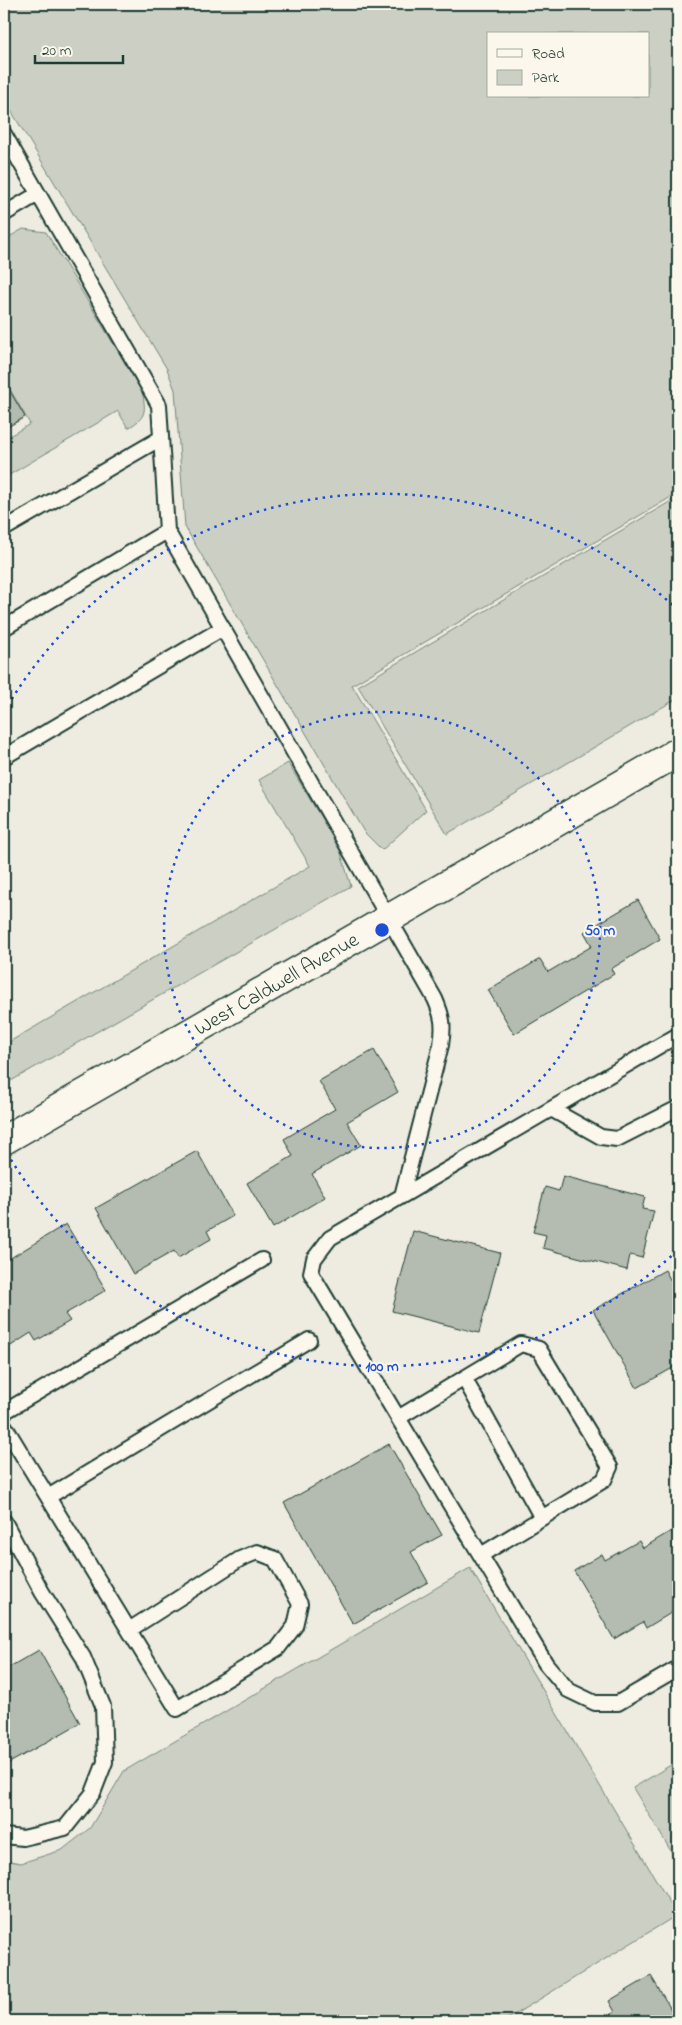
<svg xmlns="http://www.w3.org/2000/svg" width="682" height="2025" viewBox="0 0 682 2025" font-family="'Indie Flower',sans-serif">
	<style>
		.green { fill: #cbcfc4; stroke: #75867c; fill-rule: evenodd }
		.building { fill: #b4bbb0; stroke: #1f3d34 }
		.lines { fill: none; stroke-linecap: round; stroke-linejoin: round }
		.lane-casing { stroke: #1f3d34; stroke-width: 18 }
		.primary-casing { stroke: #1f3d34; stroke-width: 31 }
		.lane { stroke: #fbf7ec; stroke-width: 14 }
		.primary { stroke: #fbf7ec; stroke-width: 28 }
		.ring { fill: none; stroke: #1d4ed8; stroke-width: 2.5; stroke-dasharray: 2.5 5 }
		.labels { text-anchor: middle; stroke-width: 4; stroke-linejoin: round; paint-order: stroke }
		.street-label { font-size: 21px; fill: #1f3d34; stroke: #fbf7ec }
		.centre { fill: #1d4ed8; stroke: #fbf7ec; stroke-width: 2.5 }
		.ring-label { font-size: 15px; text-anchor: middle; font-weight: bold; fill: #1d4ed8; stroke: #fbf7ec; stroke-width: 4; stroke-linejoin: round; paint-order: stroke }
	</style>
	<rect width="100%" height="100%" fill="#eeece1"/>
	<filter id="ink" filterUnits="userSpaceOnUse"><feTurbulence type="fractalNoise" baseFrequency=".02" numOctaves="2"/><feDisplacementMap in="SourceGraphic" scale="10" xChannelSelector="R" yChannelSelector="G"/><feConvolveMatrix kernelMatrix="1 2 1 2 8 2 1 2 1" color-interpolation-filters="sRGB"/></filter>
	<g filter="url(#ink)">
		<path class="green" d="M4,4H677L678,7V493L352,685L426,810L382,850L364,832L185,527L175,390L167,369L4,99ZM488,34H648V96H488Z
			M23,229L46,232L142,391C146,411 147,417 128,428L118,411L4,478V439L30,424L4,379V240Z
			M678,497V698L447,834L358,686Z
			M288,763L339,847L351,886L4,1085V1045L310,866L259,780Z
			M470,1568L677,1915L504,2021H4V1860L21,1863L62,1850L90,1828L124,1771Z
			M674,1763L678,1770V1863L633,1788Z"/>
		<path class="building" d="M4,381L25,417L4,429Z
			M638,900L660,939L611,969L614,974L514,1034L488,990L540,959L548,972L592,946L584,932Z
			M374,1050L398,1092L347,1122L361,1145L312,1174L325,1197L273,1228L247,1183L293,1156L284,1139L335,1109L319,1081Z
			M197,1151L233,1216L207,1231L211,1239L178,1258L174,1251L133,1274L96,1208Z
			M563,1176L645,1197L642,1209L654,1211L642,1258L630,1255L627,1270L543,1248L546,1235L533,1232L545,1187L559,1191Z
			M66,1224L106,1290L65,1314L70,1321L36,1341L31,1333L6,1349L4,1345V1262Z
			M413,1231L500,1253L479,1333L392,1311Z
			M665,1270L678,1294V1365L637,1388L593,1310Z
			M678,1437V1467L671,1465Z
			M389,1444L442,1535L411,1552L428,1582L353,1624L284,1503Z
			M671,1531L678,1544V1613L676,1610L646,1628L643,1622L614,1639L574,1571L602,1554L605,1560L639,1541L643,1548Z
			M39,1650L80,1723L4,1766V1670Z
			M651,1976L678,2021H598L615,2012L609,2001Z"/>
		<g class="lines">
			<g class="lane-casing">
				<path id="lane" d="M4,134L159,405L167,531L4,628
					M4,214L38,194
					M4,529L161,438
					M167,531L435,999C443,1017 444,1026 441,1045L402,1196
					M4,757L223,628
					M678,1035L330,1238L314,1259L311,1273L546,1664L568,1690L595,1703H618L678,1668
					M551,1109L601,1137L617,1139L678,1108
					M464,1378L542,1518
					M4,1412L262,1260
					M398,1418L521,1344L539,1349L610,1467L604,1480L481,1555
					M4,1425L177,1709L278,1648L295,1626L300,1604L275,1559L257,1552L240,1559L129,1630
					M48,1497L309,1340
					M4,1521L42,1592L83,1657L103,1706L105,1762L93,1793L65,1828L23,1838L4,1836"/>
			</g>
			<g class="primary-casing">
				<g id="primary">
					<path id="s1" d="M4,1140L678,752"/>
				</g>
			</g>
			<use href="#lane" class="lane"/>
			<use href="#primary" class="primary"/>
		</g>
	</g>
	<g class="ring">
		<circle cx="382" cy="930" r="218"/>
		<path d="M677 1251A436 436 0 0 1 4 1148M4 712A436 436 0 0 1 677 609"/>
	</g>
	<g class="labels">
		<g class="street-label">
			<text dy="7" stroke="none"><textPath href="#s1" startOffset="314">West Caldwell Avenue</textPath></text>
		</g>
	</g>
	<circle cx="382" cy="930" r="8" class="centre"/>
	<g class="ring-label">
		<text x="600" y="935">50 m</text>
		<text x="382" y="1371">100 m</text>
	</g>
	<rect width="682" height="2025" fill="none" stroke="#fbf7ec" stroke-width="20"/>
	<rect x="10" y="10" width="662" height="2005" fill="none" stroke="#1f3d34" stroke-width="2" filter="url(#ink)"/>
	<rect x="487" y="32" width="162" height="65" fill="#fbf7ec" stroke="#a3ada2"/>
	<rect x="497" y="49" width="25" height="8" fill="#fbf7ec" stroke="#a3ada2"/>
	<text x="532" y="58" font-size="15" fill="#1f3d34">Road</text>
	<rect x="497" y="70" width="25" height="15" fill="#cbcfc4" stroke="#a3ada2"/>
	<text x="532" y="82" font-size="15" fill="#1f3d34">Park</text>
	<path d="M35 55v8h88v-8" fill="none" stroke="#1f3d34" stroke-width="2.5"/>
	<text x="42" y="55" font-size="15" fill="#1f3d34" stroke="#fbf7ec" stroke-width="4" paint-order="stroke">20 m</text>
</svg>
